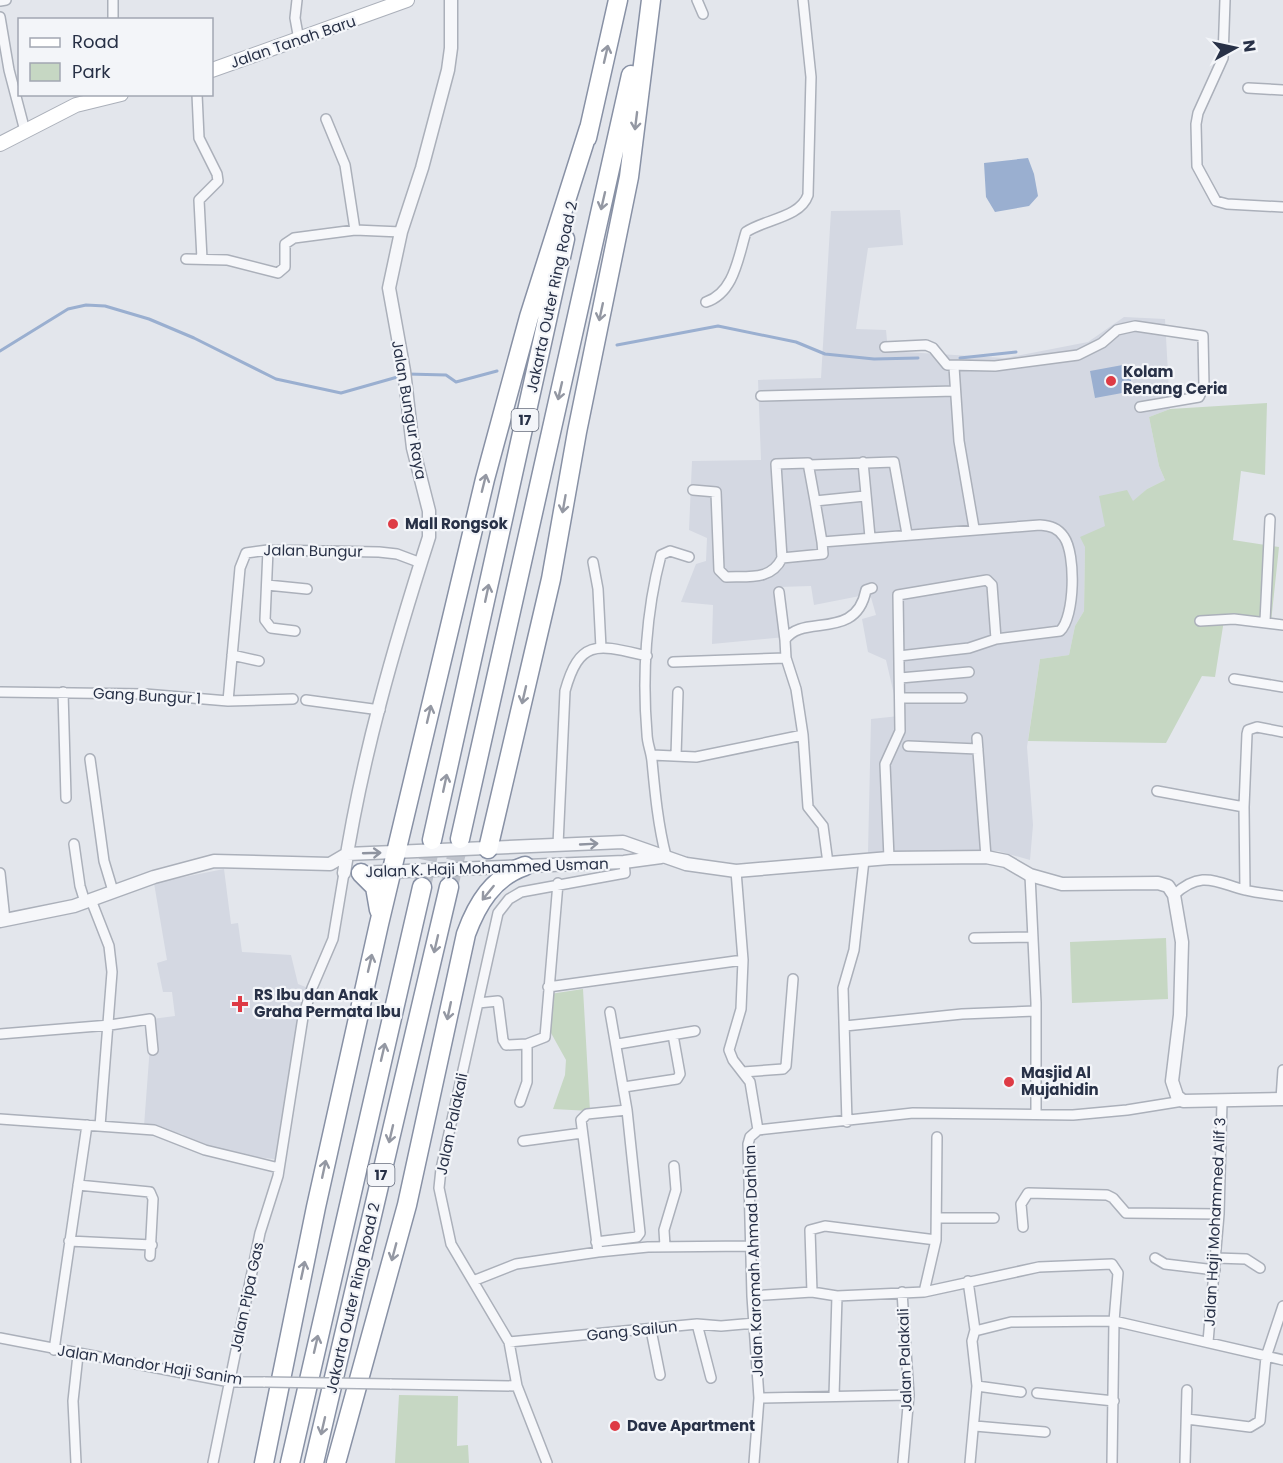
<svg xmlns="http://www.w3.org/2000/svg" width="1283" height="1463" viewBox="0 0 1283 1463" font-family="Poppins,sans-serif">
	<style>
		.built { fill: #d4d8e2 }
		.green { fill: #c6d7c3 }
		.water { fill: #9aafd0 }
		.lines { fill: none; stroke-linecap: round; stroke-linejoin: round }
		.stream { stroke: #9aafd0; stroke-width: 3 }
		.motorway-tunnel { stroke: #bec2cb; stroke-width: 18; stroke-dasharray: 18 9; stroke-linecap: butt }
		.minor-casing { stroke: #abb0ba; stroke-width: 12 }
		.tertiary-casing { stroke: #abb0ba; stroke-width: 15 }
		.secondary-casing { stroke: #abb0ba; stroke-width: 16 }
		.motorway-casing { stroke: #8891a5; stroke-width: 21 }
		.minor { stroke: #f6f7fa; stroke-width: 9 }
		.tertiary { stroke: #f6f7fa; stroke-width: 12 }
		.secondary { stroke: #fff; stroke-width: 14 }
		.motorway { stroke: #fff; stroke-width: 18 }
		.minor-bridge-casing { stroke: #abb0ba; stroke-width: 12; stroke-linecap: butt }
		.minor-bridge { stroke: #f6f7fa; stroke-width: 9 }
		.oneway { stroke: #9498a3 }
		.oneway2 { stroke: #8f94a0 }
		.poi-dot { fill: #de3b45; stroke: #f3f5f9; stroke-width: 2 }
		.labels { text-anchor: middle; stroke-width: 4.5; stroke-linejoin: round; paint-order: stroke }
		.shield { fill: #f3f5f9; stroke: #656c7c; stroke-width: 1.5 }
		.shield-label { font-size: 14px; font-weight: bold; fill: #283147 }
		.street-label { font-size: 15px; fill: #283147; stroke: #f3f5f9 }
		.poi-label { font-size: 15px; font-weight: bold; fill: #283147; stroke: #f3f5f9; text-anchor: start }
	</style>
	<rect width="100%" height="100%" fill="#e3e6ec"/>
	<path class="built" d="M900,210L903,245L868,248L856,329L886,330L888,351L1005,358L1088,342L1124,317L1165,319L1170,409L1149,417L1159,466L1165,480L1147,489L1085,547L1084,611L1075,626L1069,655L1040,659L1027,747L1033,825L1030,860L998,851L868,853L871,719L899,716L886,660L868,652L862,619L876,615L870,594L814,605L811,586L779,587L785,637L712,644L713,605L681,602L696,564L706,561L707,538L689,530L692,461L761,460L758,380L821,378L831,211Z
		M224,869L231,924L238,923L242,952L291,955L298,984L308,988L281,1160L205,1150L182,1134L144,1126L152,1019L175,1016L172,992H163L157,963L167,960L154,883Z"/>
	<path class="green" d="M1267,403L1265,475L1241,471L1233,540L1279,547L1271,622L1224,620L1215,677L1202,676L1166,743L1028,741L1040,659L1069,655L1075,626L1084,611L1085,547L1080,537L1105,526L1099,496L1127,490L1133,501L1147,489L1165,480L1159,466L1149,417L1170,409Z
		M1166,938L1168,999L1072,1003L1070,942Z
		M583,989L590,1111L553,1109L565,1075L566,1060L551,1033L550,994Z
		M399,1395L458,1396L457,1446L468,1445L469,1463H395Z"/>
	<path class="water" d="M1028,158L1034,174L1038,196L1029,206L995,212L986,197L984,163Z
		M1128,364L1133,391L1095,398L1090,371Z"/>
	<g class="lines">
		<path class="stream" d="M617,345L718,326L796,342L825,354L874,359L918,358
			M0,351L68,309L86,305L105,306L149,319L194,338L276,379L341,393L401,376
			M960,358L1016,352
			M407,374L446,375L456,382L497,371"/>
		<path class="motorway-tunnel" d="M422,887L432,840
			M449,887L460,839"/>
		<g class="minor-casing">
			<path id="minor" d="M113,0V20
				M297,0L295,18L299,40
				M697,0L703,14
				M1225,0L1223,58L1198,113L1196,124L1197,166L1216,201L1227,204L1283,207
				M0,1L6,0
				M0,17L9,70L25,131
				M1248,88L1283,90
				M197,94L199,138L217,174L218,181L199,200L202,259
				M326,119L345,165L355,230
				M186,259L227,260L278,273L285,267V244L294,238L355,230L401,232
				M706,302C734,293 738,258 746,232C765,219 800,218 808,195L811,77L803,0
				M885,347L926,345L933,348L947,365L995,366L1078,355L1102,343L1117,330L1135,326L1203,336L1204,386L1199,397L1140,407
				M954,367L959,441L974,528
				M761,396L955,391
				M863,462L870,537
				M810,465L894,462L907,534
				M693,490L716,492L719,570L726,577C748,576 771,581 782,558L823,554L822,542L1040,525C1051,526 1058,528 1064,537C1076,554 1075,617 1060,631L996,639L969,648L899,656
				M815,501L822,542
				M268,550L265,620L271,628L295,631
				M782,558L776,464L808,463L815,501L865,496
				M593,562L598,589L601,648
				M267,585L307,589
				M779,592L785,640
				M1200,621L1234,619L1283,625
				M1265,621L1270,519
				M232,655L259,661
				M673,662L786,658
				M900,678L969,672
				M1234,679L1283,687
				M0,692L145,694L228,701L293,699
				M63,692L66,798
				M901,698H962
				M306,700L380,710
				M228,701L240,568L246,553L268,550L379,552L397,554L421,563
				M977,738L986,857
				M908,746L978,749
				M652,755L696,757L803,735
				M676,756L678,692
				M90,759L104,861L113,891
				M1157,791L1244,807
				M74,844L80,886L85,902
				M558,845L565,691C580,637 599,645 647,656
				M666,856C658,825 655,793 652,761C651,751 647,743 647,734C642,676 646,611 661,555L670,551L689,557
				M889,858L885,764L900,731L898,595L987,580L992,585L996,639
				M828,863L823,826L808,807L803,735L796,689L786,658L785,640C802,613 856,642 866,590L872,588
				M736,871L743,960L741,1009L729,1050L733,1060L750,1082L758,1130
				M0,873L5,920
				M1030,875L1036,1003V1114
				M1245,890L1244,807L1247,734L1248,730L1257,727L1283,732
				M1174,895C1201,870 1215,882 1245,890C1257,893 1270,894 1283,896
				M91,900L109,946L112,972L100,1126
				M974,938L1033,937
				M548,987L743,960
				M478,1003L498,1001L503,1040L506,1045L527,1044L545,1037L558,883
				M845,1026L962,1014L1035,1011
				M0,1034L110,1025L150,1019L153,1050
				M618,1044L695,1031
				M743,1072L783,1069L786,1066L793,979
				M624,1087L677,1079L680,1074L673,1035
				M1281,1099L1283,1070
				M520,1102L527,1082V1044
				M0,1119L154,1130L205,1150L279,1168
				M847,1122L843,988L854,950L864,860
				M523,1141L582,1133
				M78,1185L150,1192L153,1199L150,1256
				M937,1218H994
				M1023,1227L1021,1204L1028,1193L1107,1195L1113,1198L1126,1213L1219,1214
				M69,1241L152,1245
				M596,1242L637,1237L640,1233L627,1110
				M665,1246L664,1230L676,1190L674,1166
				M598,1252L581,1120L587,1114L627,1110L610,1012
				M1155,1258L1165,1264L1215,1270
				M1216,1258L1246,1259L1260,1268
				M473,1281L516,1264L598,1252L648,1247L751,1246
				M968,1281L975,1330L972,1341L977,1386L970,1463
				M812,1292L810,1230L825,1226L936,1240
				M902,1292L909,1395L903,1463
				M924,1292L936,1240L937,1137
				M752,1296L812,1292L837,1296L924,1292L1039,1267L1112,1264L1118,1273L1114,1321L1112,1463
				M697,1324L711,1378
				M651,1330L660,1375
				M975,1331L1011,1322L1114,1321L1283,1360
				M0,1338L230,1382H265
				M509,1342L697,1324L721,1326L755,1323
				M1208,1342L1219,1214L1222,1102
				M54,1350L87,1125
				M390,1384L517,1386
				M977,1386L1021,1392
				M1037,1393L1114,1401
				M834,1396L837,1296
				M759,1398L909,1395
				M1187,1419L1250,1427L1260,1421L1266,1357L1283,1306
				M975,1426L1045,1432
				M76,1463L73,1401L78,1355
				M213,1463L260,1233L278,1176L303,1017L312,988L333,939L344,873
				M547,1463L517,1386L509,1342L451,1244L439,1188L441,1169L498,913L509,899L521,892L625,873L624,862
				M754,1463L759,1398L752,1296L748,1144L750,1137L758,1130L913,1113L1073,1115L1127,1110L1183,1101
				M1185,1463L1187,1390"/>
		</g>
		<g class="tertiary-casing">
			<path id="tertiary" d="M344,873C361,760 394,646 429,537V511L413,448L404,371L389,288L401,232L422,168L448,70L451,48V0
				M358,873L624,862L661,857
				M0,921L74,906L154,877L214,861L330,864L347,854L623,842L686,864L736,871L889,858L986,857L1006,861L1030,875L1062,884L1158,883L1168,886L1174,895L1182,942L1180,1015L1172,1081L1177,1096L1183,1101L1283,1099"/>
		</g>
		<g class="secondary-casing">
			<path id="secondary" d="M212,70L407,0
				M0,144L76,105L121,94"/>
		</g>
		<g class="motorway-casing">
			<path id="motorway" d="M587,138L618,0
				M460,839L631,75
				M432,840L565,239
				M488,849L551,579L577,432L629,177L651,0
				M361,873L375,887L379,910
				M264,1463L316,1207L379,924L485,479L529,317L589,128
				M290,1463L422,887
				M314,1463L449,887
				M336,1463L407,1205L466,934C477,904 493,877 525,866"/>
		</g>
		<use href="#minor" class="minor"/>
		<use href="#tertiary" class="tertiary"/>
		<use href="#secondary" class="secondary"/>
		<use href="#motorway" class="motorway"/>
		<g class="minor-bridge-casing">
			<path id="minor-bridge" d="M265,1382L390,1384"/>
		</g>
		<use href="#minor-bridge" class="minor-bridge"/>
	</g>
	<defs><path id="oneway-shaft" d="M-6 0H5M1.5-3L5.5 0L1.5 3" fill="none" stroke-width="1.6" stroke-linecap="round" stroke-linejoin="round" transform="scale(1.5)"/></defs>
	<g class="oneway">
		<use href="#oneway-shaft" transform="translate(606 54) rotate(-77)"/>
		<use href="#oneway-shaft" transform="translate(636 121) rotate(97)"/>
		<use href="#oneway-shaft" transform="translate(603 201) rotate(103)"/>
		<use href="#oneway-shaft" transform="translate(601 312) rotate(102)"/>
		<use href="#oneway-shaft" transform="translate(560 391) rotate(103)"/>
		<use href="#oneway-shaft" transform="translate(484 483) rotate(-76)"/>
		<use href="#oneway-shaft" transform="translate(564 504) rotate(100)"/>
		<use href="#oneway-shaft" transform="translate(487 593) rotate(-78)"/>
		<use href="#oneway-shaft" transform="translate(524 695) rotate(103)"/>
		<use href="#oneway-shaft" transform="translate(429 714) rotate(-77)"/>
		<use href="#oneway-shaft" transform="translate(445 783) rotate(-78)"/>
		<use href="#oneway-shaft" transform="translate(488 893) rotate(129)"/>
		<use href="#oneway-shaft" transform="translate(436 944) rotate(103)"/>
		<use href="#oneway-shaft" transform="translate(370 963) rotate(-77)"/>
		<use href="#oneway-shaft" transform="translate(449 1011) rotate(102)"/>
		<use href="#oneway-shaft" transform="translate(383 1052) rotate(-77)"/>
		<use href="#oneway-shaft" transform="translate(391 1134) rotate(103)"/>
		<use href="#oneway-shaft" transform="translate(324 1169) rotate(-78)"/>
		<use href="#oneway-shaft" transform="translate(394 1252) rotate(105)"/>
		<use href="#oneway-shaft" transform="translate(303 1270) rotate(-78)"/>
		<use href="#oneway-shaft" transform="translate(316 1344) rotate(-77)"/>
		<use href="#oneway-shaft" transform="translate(323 1426) rotate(103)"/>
	</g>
	<g class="oneway2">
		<use href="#oneway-shaft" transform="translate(589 844) rotate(-3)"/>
		<use href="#oneway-shaft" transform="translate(372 853) rotate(-2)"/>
	</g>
	<g class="poi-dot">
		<circle cx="1111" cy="381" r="6"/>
		<circle cx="393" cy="524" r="6"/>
		<path d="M237 995h6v6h6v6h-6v6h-6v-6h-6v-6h6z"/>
		<circle cx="1009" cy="1082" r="6"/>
		<circle cx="615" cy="1426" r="6"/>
	</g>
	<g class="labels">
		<g class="shield">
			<rect x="511.5" y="409" width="27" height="22" rx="4.5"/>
			<rect x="367.5" y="1164" width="27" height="22" rx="4.5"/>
		</g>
		<g class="shield-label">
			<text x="525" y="425">17</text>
			<text x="381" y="1180">17</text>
		</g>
		<g class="street-label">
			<text transform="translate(293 42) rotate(-19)" y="5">Jalan Tanah Baru</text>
			<text transform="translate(552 297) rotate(-78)" y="5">Jakarta Outer Ring Road 2</text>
			<text transform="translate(409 410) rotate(80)" y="5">Jalan Bungur Raya</text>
			<text transform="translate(313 551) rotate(1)" y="5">Jalan Bungur</text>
			<text transform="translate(147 696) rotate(3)" y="5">Gang Bungur 1</text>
			<text transform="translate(487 868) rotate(-2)" y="5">Jalan K. Haji Mohammed Usman</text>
			<text transform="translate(452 1124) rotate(-78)" y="5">Jalan Palakali</text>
			<text transform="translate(1215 1222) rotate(-87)" y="5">Jalan Haji Mohammed Alif 3</text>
			<text transform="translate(754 1261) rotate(-92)" y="5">Jalan Karomah Ahmad Dahlan</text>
			<text transform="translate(247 1297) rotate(-78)" y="5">Jalan Pipa Gas</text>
			<text transform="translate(353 1298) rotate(-77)" y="5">Jakarta Outer Ring Road 2</text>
			<text transform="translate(632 1331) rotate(-6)" y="5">Gang Sailun</text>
			<text transform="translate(905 1360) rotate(-92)" y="5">Jalan Palakali</text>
			<text transform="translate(150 1365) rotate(9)" y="5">Jalan Mandor Haji Sanim</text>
		</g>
		<g class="poi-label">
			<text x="1123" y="377">Kolam<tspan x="1123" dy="17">Renang Ceria</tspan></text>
			<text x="405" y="529">Mall Rongsok</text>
			<text x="254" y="1000">RS Ibu dan Anak<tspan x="254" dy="17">Graha Permata Ibu</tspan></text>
			<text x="1021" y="1078">Masjid Al<tspan x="1021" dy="17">Mujahidin</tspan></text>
			<text x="627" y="1431">Dave Apartment</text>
		</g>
	</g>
	<rect x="18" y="18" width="195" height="78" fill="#f3f5f9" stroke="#a2a7b2" stroke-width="1.5"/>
	<rect x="30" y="38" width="30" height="9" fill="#ffffff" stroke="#a2a7b2" stroke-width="1.5"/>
	<text x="72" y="48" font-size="18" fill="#283147">Road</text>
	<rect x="30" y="63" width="30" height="18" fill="#c6d7c3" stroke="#a2a7b2" stroke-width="1.5"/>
	<text x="72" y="78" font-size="18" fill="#283147">Park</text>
	<g transform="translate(1235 48) rotate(82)" stroke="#f3f5f9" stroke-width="4.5" paint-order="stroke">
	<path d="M0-4.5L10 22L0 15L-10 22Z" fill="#283147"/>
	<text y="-9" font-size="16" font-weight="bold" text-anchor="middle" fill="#283147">N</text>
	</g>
</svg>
